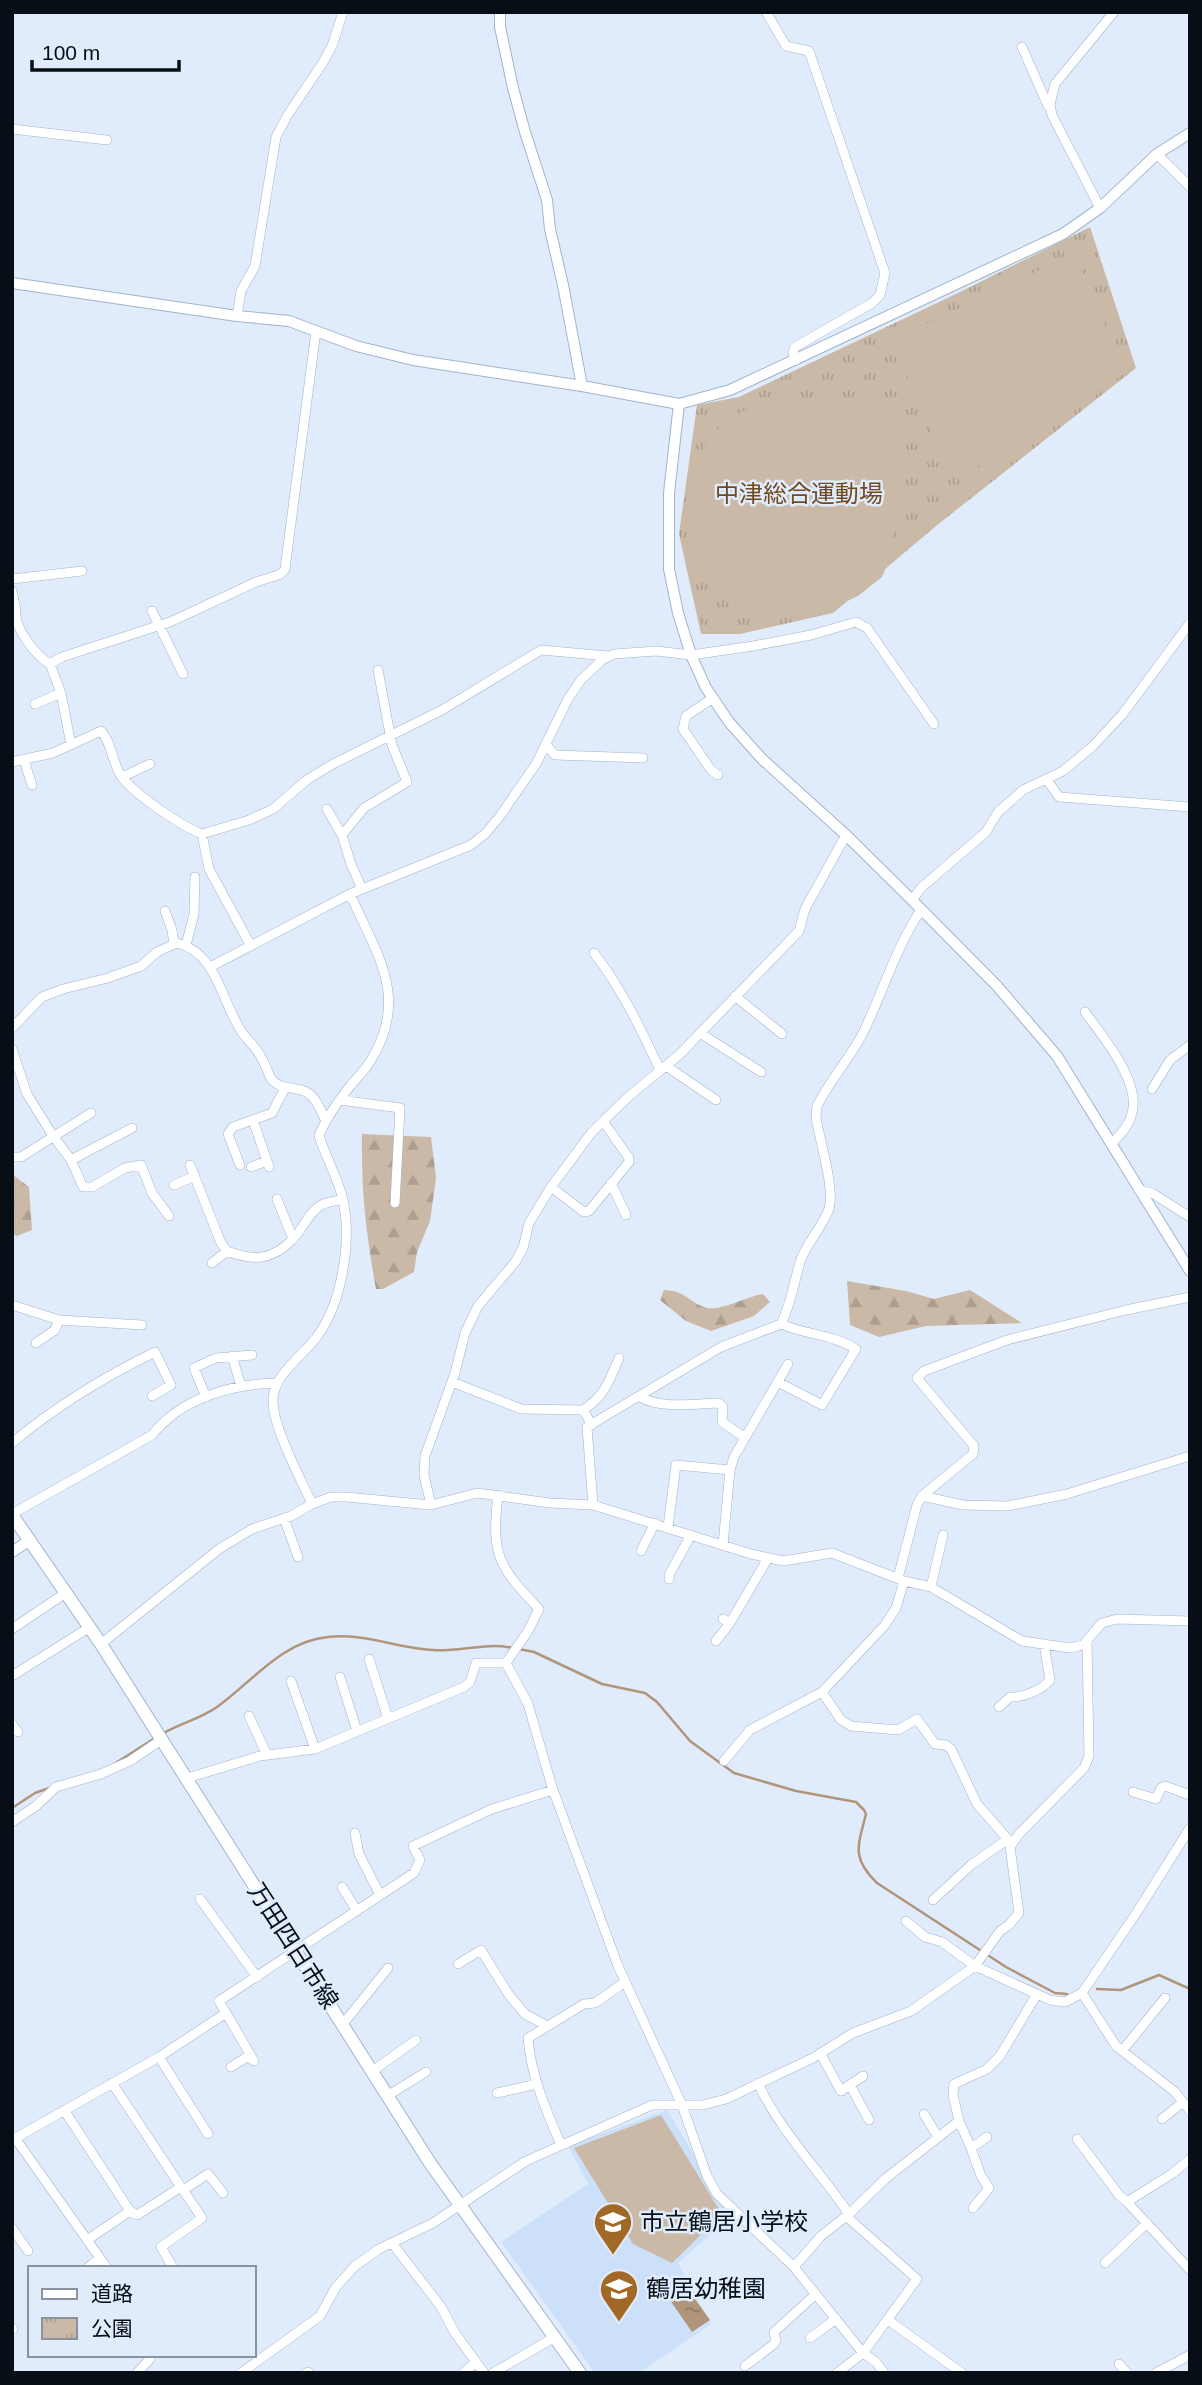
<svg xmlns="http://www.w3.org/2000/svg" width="1202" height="2385" viewBox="0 0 1202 2385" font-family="Arial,'Noto Sans JP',sans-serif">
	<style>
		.built { fill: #cce1f9 }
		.forest { fill: url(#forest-firs) }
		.park { fill: url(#park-tufts) }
		.garden { fill: #cbb9a7 }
		.water { fill: url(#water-ripples) }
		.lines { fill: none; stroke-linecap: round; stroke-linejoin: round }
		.stream { stroke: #b0957a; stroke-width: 2.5 }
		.minor-casing { stroke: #a0b4cb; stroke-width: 10 }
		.tertiary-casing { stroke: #a0b4cb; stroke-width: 12 }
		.secondary-casing { stroke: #a0b4cb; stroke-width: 14 }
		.minor { stroke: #fff; stroke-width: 9 }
		.tertiary { stroke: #fff; stroke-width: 10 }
		.secondary { stroke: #fff; stroke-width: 12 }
		.labels { text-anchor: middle; stroke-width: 5; stroke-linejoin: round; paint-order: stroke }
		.park-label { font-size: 24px; fill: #71491d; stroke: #e0ecfb }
		.street-label { font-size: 24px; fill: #070e16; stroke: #e0ecfb }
		.poi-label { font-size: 24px; fill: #070e16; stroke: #e0ecfb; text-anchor: start }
	</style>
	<defs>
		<pattern id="forest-firs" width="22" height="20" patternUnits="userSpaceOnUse" patternTransform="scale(1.75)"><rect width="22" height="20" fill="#cbb9a7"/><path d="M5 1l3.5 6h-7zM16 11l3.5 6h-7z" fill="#ad9e8f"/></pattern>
		<pattern id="park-tufts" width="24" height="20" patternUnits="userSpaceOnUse" patternTransform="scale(1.75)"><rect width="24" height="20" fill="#cbb9a7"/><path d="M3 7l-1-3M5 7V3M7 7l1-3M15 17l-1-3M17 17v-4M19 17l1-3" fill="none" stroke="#ad9e8f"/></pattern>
		<pattern id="water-ripples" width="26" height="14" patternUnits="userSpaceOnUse" patternTransform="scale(1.75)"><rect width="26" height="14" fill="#b0957a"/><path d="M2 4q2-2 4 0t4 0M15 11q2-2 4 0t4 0" fill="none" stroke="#8d7863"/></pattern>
	</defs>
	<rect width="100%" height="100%" fill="#e0ecfb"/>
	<path class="built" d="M667,2110L731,2216L678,2263L711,2324L639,2373H595L501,2242L588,2184L568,2146Z"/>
	<path class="forest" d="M362,1134L431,1137L436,1178L430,1221L417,1252L414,1272L383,1289H376C366,1234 361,1190 362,1134Z
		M12,1174L29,1187L32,1230L17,1236L12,1234Z
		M847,1281L906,1291L934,1299L970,1290L1022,1323L926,1326L879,1337L850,1325Z
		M664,1290C686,1291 686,1300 704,1307C719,1313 747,1296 763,1294L770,1302L754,1316L711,1331L686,1321L660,1300Z"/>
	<path class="park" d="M1090,227L1136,368L936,526L833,613L740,634H701L679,534L697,405L739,397L960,292Z"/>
	<path class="garden" d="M1075,253L1125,373L1018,453L951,475L891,341Z
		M872,401L904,430L890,558L882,577L858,596L814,617L787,618L750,613L728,600L698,567L687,539L685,513L694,463L723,422L745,410Z
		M661,2115L722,2214L672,2263L633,2244L574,2148Z"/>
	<path class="water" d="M682,2281L710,2320L692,2332L665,2293Z"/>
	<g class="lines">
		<path class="stream" d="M12,13L13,12
			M519,1649L534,1652L602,1684L645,1693L657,1702L690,1741L734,1773L796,1791L856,1802L864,1810L866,1814C858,1846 851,1858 877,1883L1006,1967L1055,1993L1067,1994
			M164,1733C181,1723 200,1719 217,1707C251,1683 282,1641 328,1637C364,1633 397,1648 433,1650C459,1652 486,1642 513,1648
			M114,1764L155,1738
			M12,1808L35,1793L52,1787
			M1097,1989L1121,1990L1159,1975L1190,1989"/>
		<g class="minor-casing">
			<path id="minor" d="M766,12L786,46L809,51L885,273L880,295L872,303L795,347L793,353L796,360
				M1022,47L1048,106
				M12,129L107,140
				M1157,154L1190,187
				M1100,208L1052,115L1050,104L1055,84L1114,12
				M237,316L241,291L255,266L276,137L287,116L322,64L332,46L343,12
				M12,579L82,571
				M12,591L16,610L13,611
				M16,610C13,627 36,656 50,664L62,657L170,622L256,582L281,574L285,569L316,331
				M152,611L183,674
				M50,664L61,693L71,745
				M713,698L686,716L683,729L711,770L718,775
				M35,704L61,693
				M547,746L555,755L643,758
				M24,760L32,785
				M12,762L53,753L101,731C112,743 112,762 121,776C134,794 181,826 202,834L209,869L251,946
				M122,777L150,764
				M1047,780L1059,797L1190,807
				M327,809L342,835L351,864L362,889
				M202,834L249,820L273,809L308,779L333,764L442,710L541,650L608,656
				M342,835L364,808L407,782L392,745L378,670
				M912,900L922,887L986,832L998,812L1023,790L1063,771L1092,747L1122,715L1190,623
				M165,911L172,930L174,944
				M186,945L194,914L195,877
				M594,953C622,989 641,1029 660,1070
				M210,967L350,894L471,845L486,833L500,816L536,764L568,699L581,680L602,660L614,654L656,651L691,655L753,646L811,635L856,622L867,628L934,724
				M735,996L782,1034
				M1085,1012C1102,1036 1141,1081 1132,1113C1129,1126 1120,1135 1111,1144
				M12,1028L42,997L63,989L108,978L141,966L157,952L177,943C217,953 221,1000 241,1031C247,1040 256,1047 261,1057C265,1063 267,1070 270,1077C279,1092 297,1085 308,1093C317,1099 321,1111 326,1121
				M700,1033L761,1072
				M12,1049L27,1094L53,1136L71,1160L83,1187H92L125,1168L141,1165L152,1193L169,1216
				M666,1066L716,1100
				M1152,1089L1170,1060L1190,1045
				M340,1100L400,1108L395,1203
				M253,1120L269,1167
				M12,1157H21L91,1113
				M71,1160L132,1128
				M190,1165L221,1243L227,1251
				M240,1165L228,1134L233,1127L272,1113L285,1088
				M251,1167L267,1161
				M611,1183L626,1215
				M174,1185L195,1176
				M551,1187L584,1212L589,1211L629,1162V1158L603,1121
				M1139,1190L1152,1193L1190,1217
				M277,1199L293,1239
				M212,1263L227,1251C253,1261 272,1261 293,1239C303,1229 308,1213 321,1205C327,1202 336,1201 343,1199
				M12,1305L59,1320L142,1325
				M36,1343L55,1330L59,1320
				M232,1356L241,1386
				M452,1382L521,1409L583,1410L592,1425
				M778,1382L822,1405L856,1349C832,1334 806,1335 781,1324
				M206,1397L194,1368L216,1358L252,1355
				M640,1397C662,1409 693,1404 719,1403L723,1407L722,1422L745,1438
				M583,1410C605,1396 609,1381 619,1358
				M12,1443C56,1406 104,1377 155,1352L171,1385L152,1396
				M730,1470L734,1457L788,1364
				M498,1495C491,1555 498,1566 539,1609L528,1631L506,1663
				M922,1496L973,1454L974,1446L917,1378L924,1371L1007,1340L1126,1310L1190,1297
				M312,1504C300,1477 272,1426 273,1399C274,1375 302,1356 316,1338C342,1304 352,1242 343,1200C338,1177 325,1157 319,1135C327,1117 338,1101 351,1085C358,1077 366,1069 371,1060C410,997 376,953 350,894
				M431,1505L424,1475L425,1456L455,1373L465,1333L478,1306L516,1261L523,1248L529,1223L551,1187L592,1132L628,1097L679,1055L799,931L805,909L846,835
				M593,1505L587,1427L721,1347L781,1324C791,1304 794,1283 800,1262C806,1243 822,1228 829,1209C835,1189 820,1141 816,1118L817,1106C830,1080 850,1058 863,1033C883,992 896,947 921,910
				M12,1514L152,1435C181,1398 232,1384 277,1383
				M284,1518L298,1557
				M668,1527L676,1465L730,1470L723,1545
				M641,1551L655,1523
				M898,1578L917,1505L922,1496L963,1505L1008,1506L1067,1494L1190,1456
				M669,1579L670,1573L691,1535
				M931,1587L943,1535
				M723,1619L730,1623L768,1558
				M12,1629L67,1592
				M716,1641L730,1623
				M101,1644L219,1549L252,1529L291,1516L312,1504L331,1497H346L431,1505L477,1493L550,1503L593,1505L751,1554L783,1561L832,1553L904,1581L931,1587L1022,1641L1070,1648L1083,1645L1102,1623L1117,1619L1190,1621
				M369,1659L388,1718
				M506,1663L528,1704L552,1787L618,1966L682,2105L707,2176L717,2194L794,2267L793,2266L863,2353L876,2362L884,2373
				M12,1676L90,1627
				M340,1677L357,1731
				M291,1681L315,1749
				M822,1692L841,1720L851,1726L898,1730L917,1719L935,1744L946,1745L951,1749L977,1804L1012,1844
				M999,1707L1010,1697C1022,1698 1042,1690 1050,1680L1044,1644
				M249,1716L267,1755
				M12,1724L18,1732
				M724,1761L750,1730L822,1692L885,1625L896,1608L904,1581
				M187,1778L260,1756L315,1749L464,1687L470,1682L476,1663H506
				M1133,1792L1156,1799L1161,1788L1165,1786L1190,1795
				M12,1822L36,1806L56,1787L101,1774L130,1761L161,1740
				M355,1833L359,1854L380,1895
				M342,1887L357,1911
				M200,1899L257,1977
				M933,1900L971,1865L1008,1839
				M906,1921L925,1937L942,1942L975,1966L1000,1931L1009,1925L1019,1913L1010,1847L1019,1834L1084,1768L1089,1756L1087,1641
				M458,1964L481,1950L509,1995L525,2014L547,2026
				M1082,1993L1116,2046L1175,2092L1190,2111
				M343,2024L388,1968
				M1122,2051L1165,1998
				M820,2053L841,2091L863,2076
				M159,2057L208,2134
				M254,2061L219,2001L414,1873L420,1860L413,1846L492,1809L553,1790
				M231,2067L250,2055
				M371,2072L416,2040
				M758,2083C780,2131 819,2170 849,2214L885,2179L959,2121L953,2095L954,2084L987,2069L1000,2056L1037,1994
				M850,2085L869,2120
				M497,2093L537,2084
				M387,2096L426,2072
				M64,2110L130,2211
				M924,2114L938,2137
				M1162,2119L1183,2102
				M959,2121L971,2148L987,2137
				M15,2138L107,2268
				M1077,2139L1119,2195L1127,2202L1173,2173L1190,2159
				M12,2140L159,2057L226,2013
				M561,2145C546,2110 531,2076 528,2038L584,2004L595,2003L625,1982
				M971,2148L981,2176L989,2188L973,2208
				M183,2190L208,2174L223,2193
				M1127,2202L1190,2270
				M12,2228L28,2251
				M87,2240L130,2211L137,2215L181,2187L112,2083
				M392,2243L441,2307L455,2333L484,2373
				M1105,2263L1147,2223
				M172,2266L161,2247L202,2218L181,2187
				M794,2267L821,2236L849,2214
				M87,2268L100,2258
				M888,2320L962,2373
				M12,2328L13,2329
				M810,2338L836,2319
				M1119,2364L1127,2373
				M745,2366L774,2344L776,2340L774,2332L816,2294
				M137,2373L150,2359
				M241,2373L320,2316L336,2287L355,2266L379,2249L433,2223L526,2161L652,2105H703L726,2099L813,2058L853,2033L911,2011L975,1966L1050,2000L1065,2002L1082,1993L1137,1912L1190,1828
				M306,2373L308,2372
				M463,2373L476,2362
				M493,2373L555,2337
				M837,2373L863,2353L917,2279L846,2216
				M1156,2373L1190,2355"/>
		</g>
		<g class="tertiary-casing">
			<path id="tertiary" d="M500,12V27L513,88L525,132L547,200L550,229L563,285L582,386
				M12,283L237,316L289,321L356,346L413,360L582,386L679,404L730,390L1063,234L1100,208L1157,154L1190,133
				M679,404L669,493V569L678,613L691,655L706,688L729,722L762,759L846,835L912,900L997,986L1057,1056L1190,1271
				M12,1552L30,1540"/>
		</g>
		<g class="secondary-casing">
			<path id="secondary" d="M12,1515L101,1644L430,2163L580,2373"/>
		</g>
		<use href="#minor" class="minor"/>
		<use href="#tertiary" class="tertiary"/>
		<use href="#secondary" class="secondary"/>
	</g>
	<defs>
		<g id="school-pin" transform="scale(2.0125)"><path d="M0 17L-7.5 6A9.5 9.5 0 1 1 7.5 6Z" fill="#a16826" stroke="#e0ecfb"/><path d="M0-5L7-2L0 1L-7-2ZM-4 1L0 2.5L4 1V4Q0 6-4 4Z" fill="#fff"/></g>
	</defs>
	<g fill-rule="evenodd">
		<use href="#school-pin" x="613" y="2222"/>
		<use href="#school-pin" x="619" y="2289"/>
	</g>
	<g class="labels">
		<g class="park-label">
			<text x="799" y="502">中津総合運動場</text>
		</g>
		<g class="street-label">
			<text transform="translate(293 1946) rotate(57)" y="8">万田四日市線</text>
		</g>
		<g class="poi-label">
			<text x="640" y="2230">市立鶴居小学校</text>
			<text x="646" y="2297">鶴居幼稚園</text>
		</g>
	</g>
	<rect width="1202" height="2385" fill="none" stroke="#070e16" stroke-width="28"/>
	<rect x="28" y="2266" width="228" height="91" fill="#e0ecfb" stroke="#89939f" stroke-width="2"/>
	<rect x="42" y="2289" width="35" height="10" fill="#ffffff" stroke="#89939f" stroke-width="2"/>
	<text x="91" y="2301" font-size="21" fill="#070e16">道路</text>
	<rect x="42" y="2318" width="35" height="21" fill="url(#park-tufts)" stroke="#89939f" stroke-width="2"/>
	<text x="91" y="2336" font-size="21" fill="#070e16">公園</text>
	<path d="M32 60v10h147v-10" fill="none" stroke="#070e16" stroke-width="3.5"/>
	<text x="42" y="60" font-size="21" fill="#070e16" stroke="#e0ecfb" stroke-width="5" paint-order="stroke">100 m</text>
</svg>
